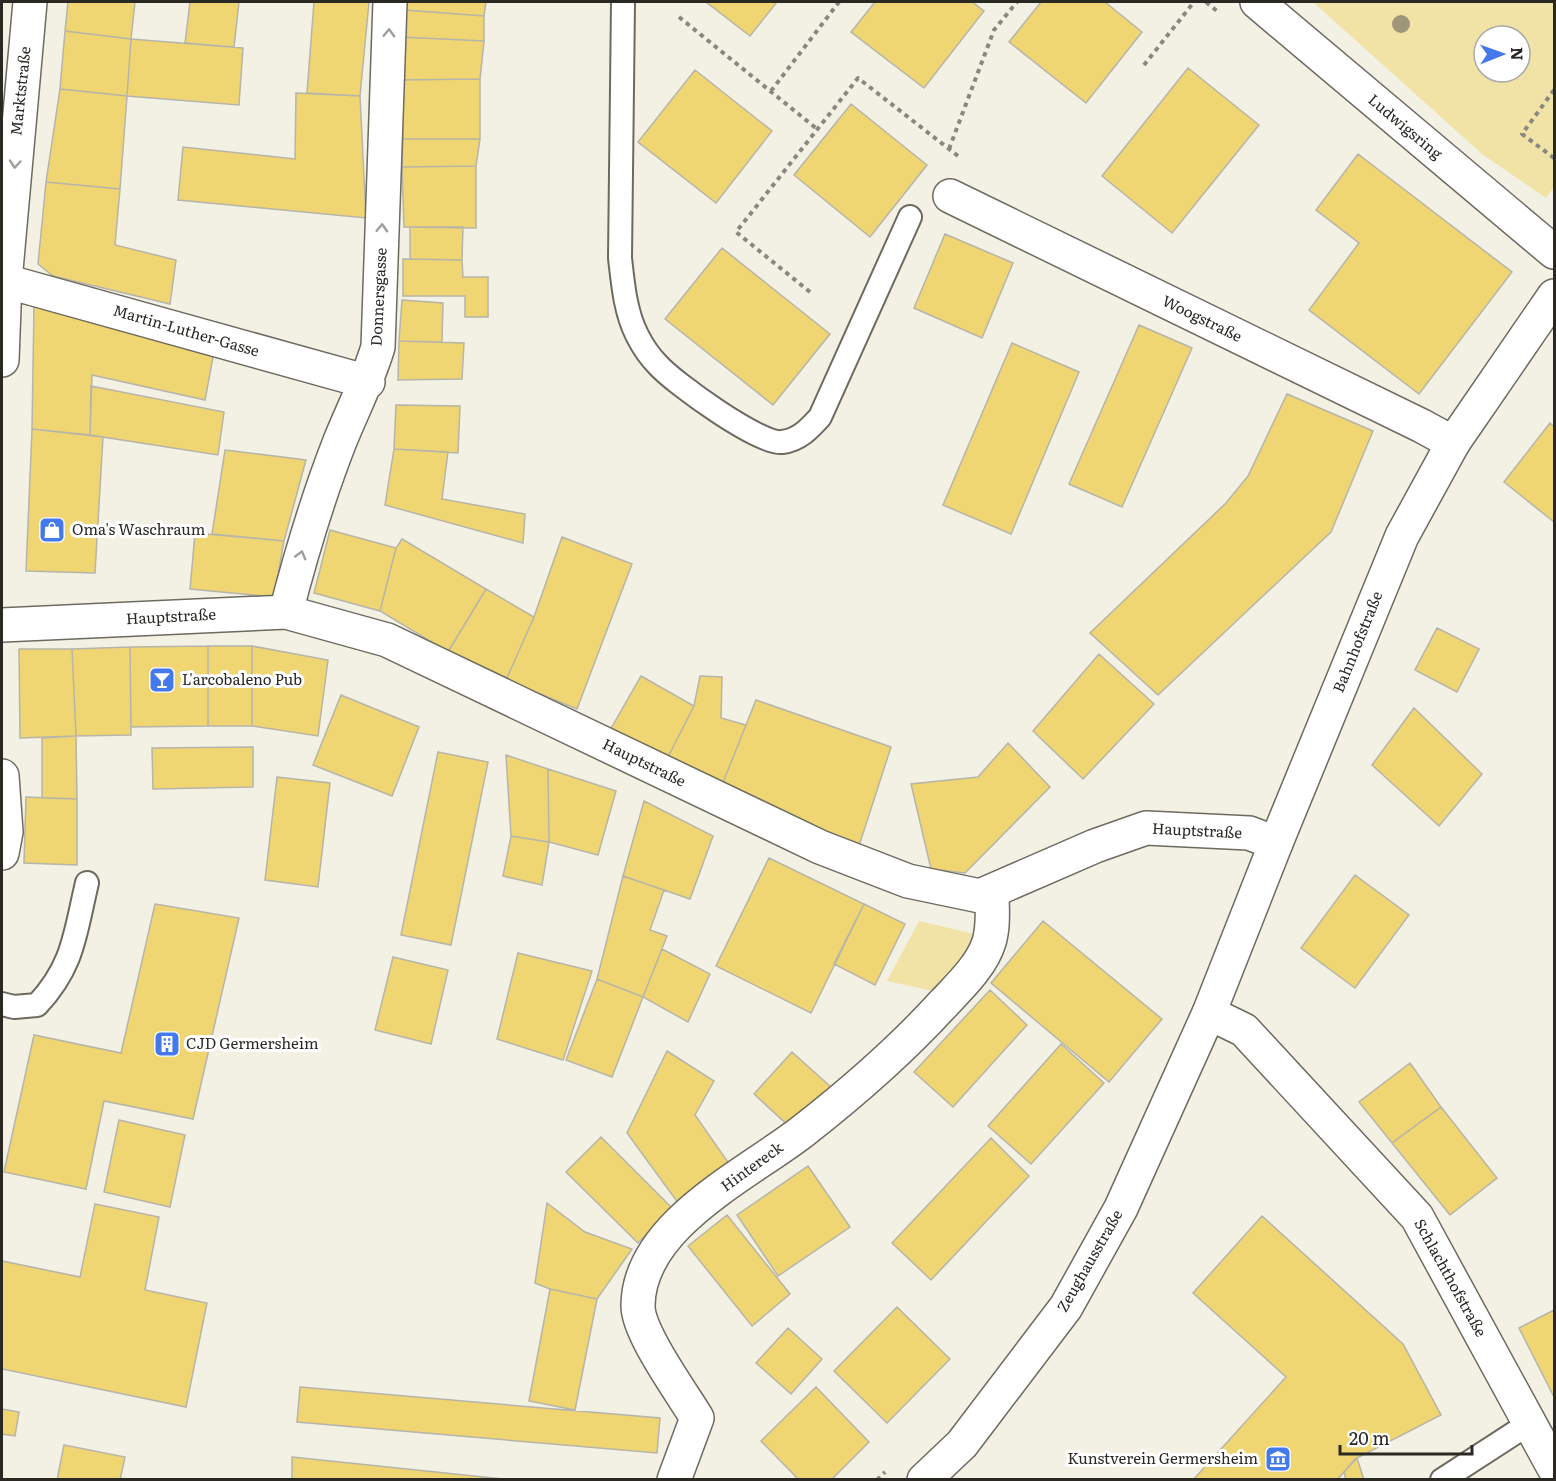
<svg xmlns="http://www.w3.org/2000/svg" width="1556" height="1481" viewBox="0 0 1556 1481" font-family="Literata,serif">
	<style>
		.green { fill: #f1e2a6; fill-rule: evenodd }
		.building { fill: #efd672; stroke: #b7b4a9; stroke-width: 1.5 }
		.lines { fill: none; stroke-linecap: round; stroke-linejoin: round }
		.lane-casing { stroke: #6d6a60; stroke-width: 26 }
		.street-casing { stroke: #6d6a60; stroke-width: 36 }
		.secondary-casing { stroke: #6d6a60; stroke-width: 36 }
		.path { stroke: #89877f; stroke-width: 4; stroke-dasharray: 4.5 4.5; stroke-linecap: butt }
		.lane { stroke: #fff; stroke-width: 22 }
		.street { stroke: #fff; stroke-width: 33 }
		.secondary { stroke: #fff; stroke-width: 33 }
		.tree { fill: #9d967a }
		.oneway { stroke: #9f9e9c }
		.labels { text-anchor: middle; stroke-width: 6; stroke-linejoin: round; paint-order: stroke }
		.street-label { font-size: 15px; fill: #292823; stroke: #fff }
		.poi-label { font-size: 15px; fill: #292823; stroke: #fff; text-anchor: start }
	</style>
	<rect width="100%" height="100%" fill="#f3f0e4"/>
	<path class="green" d="M1313,2H1554V187L1546,198L1482,154ZM1484,36H1520V72H1484Z
		M919,921L974,934L942,993L887,981Z"/>
	<path class="building" d="M68,2H135L131,39L65,31Z
		M190,2H239L234,47L185,43Z
		M314,2H369L360,96L307,93Z
		M406,2H486L484,16L405,10Z
		M706,2H777L750,36Z
		M875,2H972L984,11L924,88L851,32Z
		M1041,2H1105L1142,32L1086,103L1009,42Z
		M405,10L484,16V41L400,37Z
		M65,31L131,39L127,96L60,89Z
		M400,37L484,41L480,79L399,80Z
		M131,39L243,48L239,105L127,96Z
		M1188,68L1259,125L1172,233L1102,176Z
		M695,70L772,131L716,203L638,142Z
		M480,79V139H403L399,80Z
		M60,89L127,96L120,189L46,182Z
		M296,93L360,96L366,218L178,200L183,147L295,159Z
		M851,104L927,165L870,237L794,175Z
		M403,139H480L476,166L402,167Z
		M1358,154L1512,272L1419,394L1309,310L1359,243L1316,210Z
		M476,166V228L404,227L402,167Z
		M46,182L120,189L115,245L176,260L170,304L53,276L38,264Z
		M410,227H463L462,260L410,259Z
		M945,234L1013,263L982,338L914,308Z
		M722,248L830,334L773,405L665,319Z
		M403,259L462,260L463,277H488V317H465V296H403Z
		M402,300L443,303L442,342L399,341Z
		M34,306L214,352L205,400L92,375L90,435L32,429Z
		M1139,325L1192,348L1122,507L1069,484Z
		M399,341L464,343L462,379L398,380Z
		M1012,343L1079,372L1011,534L943,505Z
		M91,386L224,412L218,455L90,435Z
		M1287,394L1373,431L1331,532L1158,695L1090,633L1226,503L1248,476Z
		M396,405L460,406L458,453L394,449Z
		M1550,423L1554,427V522L1504,482Z
		M32,429L103,437L95,573L26,571Z
		M394,449L448,452L442,499L525,514L523,543L385,505Z
		M225,450L306,460L284,541L212,534Z
		M330,530L396,548L380,611L314,593Z
		M195,533L284,541L274,597L190,589Z
		M562,537L632,564L577,709L506,680L534,617Z
		M402,539L486,589L448,652L380,611L396,548Z
		M486,589L534,617L506,680L448,652Z
		M1437,628L1479,649L1457,692L1415,670Z
		M208,646H252V726H208Z
		M208,646V726L131,727L130,647Z
		M252,646L328,660L318,736L252,726Z
		M130,647L131,735L76,736L72,649Z
		M19,649H72L76,736L20,738Z
		M1099,654L1154,704L1083,779L1033,731Z
		M641,676L694,706L666,761L609,732Z
		M700,676L722,677L721,718L746,725L720,790L666,761L694,706Z
		M341,695L419,727L392,796L313,765Z
		M756,700L891,747L858,849L720,790Z
		M1414,708L1482,774L1439,826L1372,765Z
		M76,736L77,799L42,798V738Z
		M1008,743L1050,787L965,873L931,869L911,784L978,777Z
		M253,747V787L153,789L152,748Z
		M438,752L488,762L451,945L401,935Z
		M506,755L548,769L549,842L511,836Z
		M548,769L616,791L598,855L549,842Z
		M277,777L330,783L318,887L265,880Z
		M26,797L77,799V865L24,863Z
		M644,801L713,836L690,899L623,876Z
		M511,836L549,842L542,885L503,876Z
		M769,858L864,904L811,1013L716,966Z
		M1355,875L1409,915L1355,988L1301,948Z
		M623,876L664,890L650,930L667,936L643,997L597,979Z
		M155,904L239,918L193,1119L104,1101L86,1189L4,1172L34,1035L121,1053Z
		M864,904L905,924L875,985L834,964Z
		M1043,921L1162,1019L1109,1082L991,983Z
		M662,949L710,974L688,1022L643,997Z
		M518,953L592,971L563,1060L497,1039Z
		M393,957L448,970L431,1044L375,1030Z
		M597,979L643,997L612,1077L566,1060Z
		M990,990L1027,1025L953,1107L914,1072Z
		M1061,1044L1104,1083L1031,1164L988,1126Z
		M667,1051L714,1081L695,1115L730,1165L681,1207L627,1133Z
		M792,1052L832,1088L793,1130L754,1094Z
		M1410,1063L1441,1107L1392,1143L1359,1102Z
		M1441,1107L1497,1178L1450,1215L1392,1143Z
		M119,1120L185,1135L170,1207L104,1192Z
		M601,1137L672,1208L638,1243L566,1172Z
		M991,1138L1029,1176L931,1280L892,1243Z
		M808,1166L850,1227L778,1276L737,1215Z
		M547,1203L585,1232L632,1249L597,1299L550,1289L535,1283Z
		M95,1204L159,1217L145,1290L207,1303L186,1407L2,1369V1261L80,1277Z
		M727,1215L790,1294L752,1326L688,1246Z
		M1262,1216L1403,1344L1441,1415L1355,1459L1337,1480H1193L1286,1377L1193,1293Z
		M550,1289L597,1299L575,1410L529,1401Z
		M897,1307L950,1359L887,1423L834,1371Z
		M1554,1310V1395H1553L1519,1328Z
		M788,1328L822,1359L791,1394L756,1363Z
		M300,1387L660,1418L657,1453L297,1422Z
		M816,1387L869,1442L831,1480H799L761,1441Z
		M2,1409L19,1412L15,1436L2,1434Z
		M64,1445L125,1457L120,1480H57Z
		M292,1457L513,1480H292Z
		M1357,1458L1364,1480H1346L1344,1472Z"/>
	<g class="lines">
		<g class="lane-casing">
			<path id="lane" d="M623,2L620,258C623,284 625,311 637,335C642,345 650,357 658,365C674,383 760,445 782,442C799,440 809,429 820,417L910,217
				M2,1004L14,1007L37,1005C74,966 75,933 87,883
				M1442,1480L1530,1423"/>
		</g>
		<g class="street-casing">
			<path id="street" d="M1257,2L1554,252
				M950,196L1422,426L1453,443
				M5,281L368,382
				M2,360L5,281L30,2
				M286,612C301,554 318,497 340,441C353,409 368,380 378,347L390,2
				M2,625L286,612L387,640L820,847L908,881L980,896L1095,846L1146,828L1249,833L1276,843
				M2,776L6,832L2,853
				M1209,1013L1244,1030L1417,1217L1554,1468
				M674,1480L697,1418C682,1393 638,1333 638,1306C638,1225 748,1174 803,1131C853,1092 901,1050 944,1003C960,986 982,965 989,942C994,926 992,908 992,892"/>
		</g>
		<g class="secondary-casing">
			<path id="secondary" d="M924,1480L962,1444L1066,1307L1121,1208L1209,1013L1276,843L1402,536L1453,443L1554,296"/>
		</g>
		<path class="path" d="M1206,2L1217,11
			M679,17L817,129
			M1144,65L1194,2
			M1554,90L1522,134L1554,158
			M771,91L839,2
			M949,149L994,30L1017,2
			M810,292L736,232L858,78L958,156
			M877,1480L885,1472"/>
		<use href="#lane" class="lane"/>
		<use href="#street" class="street"/>
		<use href="#secondary" class="secondary"/>
	</g>
	<circle class="tree" cx="1401" cy="24" r="9"/>
	<defs><path id="oneway-chevron" d="M-2-3.5L2.5 0L-2 3.5" fill="none" stroke-width="1.6" stroke-linecap="round" stroke-linejoin="round" transform="scale(1.5)"/></defs>
	<g class="oneway">
		<use href="#oneway-chevron" transform="translate(389 33) rotate(-88)"/>
		<use href="#oneway-chevron" transform="translate(15 164) rotate(95)"/>
		<use href="#oneway-chevron" transform="translate(382 228) rotate(-88)"/>
		<use href="#oneway-chevron" transform="translate(301 555) rotate(-75)"/>
	</g>
	<defs>
		<g id="shop-square" transform="scale(1.35)"><rect x="-9" y="-9" width="18" height="18" rx="4" fill="#4379ea" stroke="#fff"/><path d="M-5-2.5h2.3a2.7 3.5 0 0 1 5.4 0H5L5.5 6h-11ZM-1.5-2.5h3a1.5 2.3 0 0 0-3 0Z" fill="#fff"/></g>
		<g id="bar-square" transform="scale(1.35)"><rect x="-9" y="-9" width="18" height="18" rx="4" fill="#4379ea" stroke="#fff"/><path d="M-6-5H6L.8 .8V4.5H3.5V6h-7V4.5H-.8V.8Z" fill="#fff"/></g>
		<g id="building-square" transform="scale(1.35)"><rect x="-9" y="-9" width="18" height="18" rx="4" fill="#4379ea" stroke="#fff"/><path d="M-4-6H4V6H1V3H-1V6H-4ZM-2.5-4.3h1.7v1.8h-1.7ZM.8-4.3h1.7v1.8H.8ZM-2.5-1h1.7V.8h-1.7ZM.8-1h1.7V.8H.8Z" fill="#fff"/></g>
		<g id="museum-square" transform="scale(1.35)"><rect x="-9" y="-9" width="18" height="18" rx="4" fill="#4379ea" stroke="#fff"/><path d="M0-6L6-3V-2H-6V-3ZM-5-1h2V3h-2ZM-1-1h2V3h-2ZM3-1h2V3H3ZM-6 4H6V6H-6Z" fill="#fff"/></g>
	</defs>
	<g fill-rule="evenodd">
		<use href="#shop-square" x="52" y="530"/>
		<use href="#bar-square" x="162" y="680"/>
		<use href="#building-square" x="167" y="1044"/>
		<use href="#museum-square" x="1278" y="1459"/>
	</g>
	<g class="labels">
		<g class="street-label">
			<text transform="translate(21 91) rotate(-84)" y="5">Marktstraße</text>
			<text transform="translate(1405 127) rotate(40)" y="5">Ludwigsring</text>
			<text transform="translate(379 297) rotate(-87)" y="5">Donnersgasse</text>
			<text transform="translate(1202 319) rotate(26)" y="5">Woogstraße</text>
			<text transform="translate(186 331) rotate(16)" y="5">Martin-Luther-Gasse</text>
			<text transform="translate(171 617) rotate(-3)" y="5">Hauptstraße</text>
			<text transform="translate(1358 642) rotate(-68)" y="5">Bahnhofstraße</text>
			<text transform="translate(644 763) rotate(26)" y="5">Hauptstraße</text>
			<text transform="translate(1197 831) rotate(3)" y="5">Hauptstraße</text>
			<text transform="translate(752 1167) rotate(-36)" y="5">Hintereck</text>
			<text transform="translate(1090 1261) rotate(-60)" y="5">Zeughausstraße</text>
			<text transform="translate(1450 1278) rotate(61)" y="5">Schlachthofstraße</text>
		</g>
		<g class="poi-label">
			<text x="72" y="535">Oma's Waschraum</text>
			<text x="182" y="685">L'arcobaleno Pub</text>
			<text x="186" y="1049">CJD Germersheim</text>
			<text x="1258" y="1464" text-anchor="end">Kunstverein Germersheim</text>
		</g>
	</g>
	<rect width="1556" height="1481" fill="none" stroke="#292823" stroke-width="6"/>
	<g transform="translate(1502 54) rotate(89)"><circle r="28" fill="#ffffff" stroke="#a9a9a7" stroke-width="1.5"/>
	<path d="M0-4.5L10 22L0 15L-10 22Z" fill="#4379ea"/>
	<text y="-9" font-size="16" font-weight="bold" text-anchor="middle" fill="#292823">N</text>
	</g>
	<path d="M1340 1445v9h132v-9" fill="none" stroke="#292823" stroke-width="3"/>
	<text x="1349" y="1445" font-size="18" fill="#292823" stroke="#ffffff" stroke-width="4.5" paint-order="stroke">20 m</text>
</svg>
